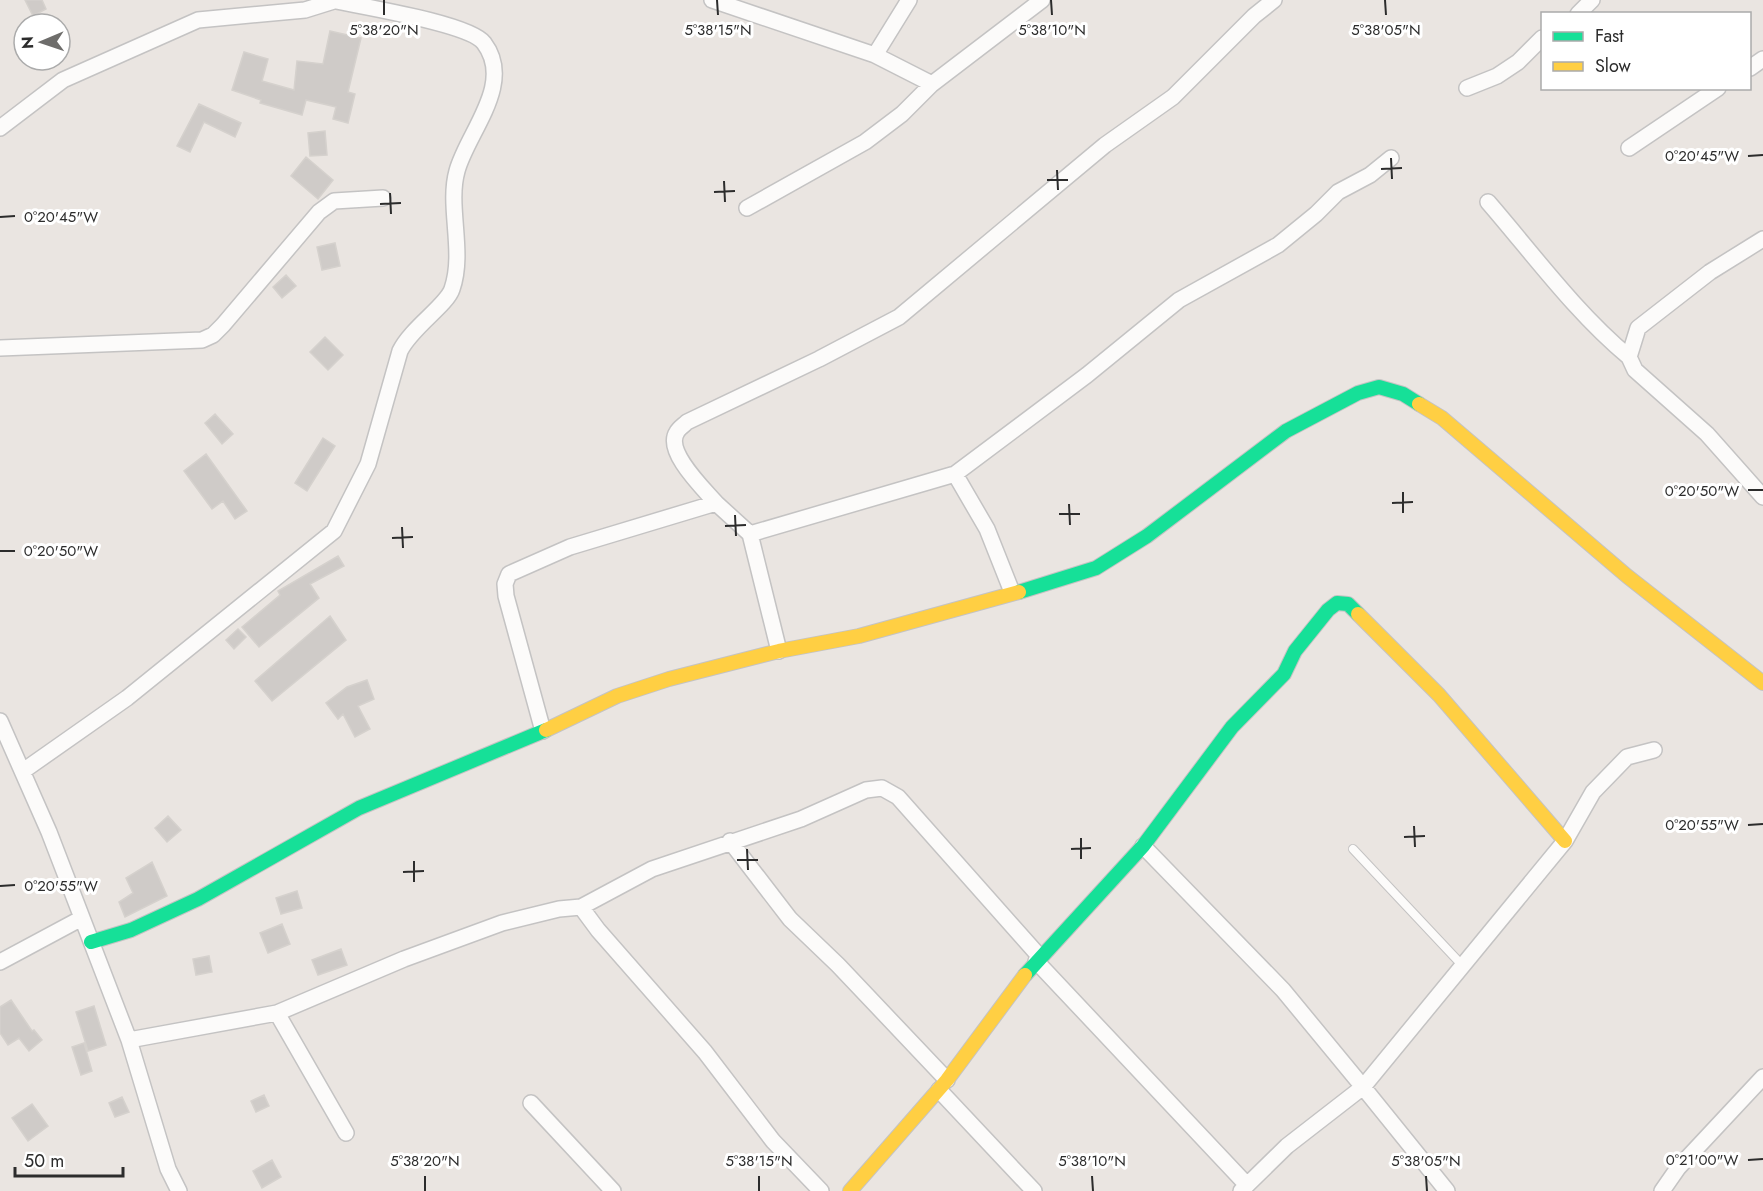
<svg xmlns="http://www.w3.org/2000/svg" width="1763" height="1191" viewBox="0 0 1763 1191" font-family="Jost,sans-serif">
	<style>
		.building { fill: #cfcbc8; stroke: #d5d1cd; stroke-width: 1.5 }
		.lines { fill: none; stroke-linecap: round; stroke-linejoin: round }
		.lane-casing { stroke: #c4c3c3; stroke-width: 10 }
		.street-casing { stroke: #c4c3c3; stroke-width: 18 }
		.fast-casing { stroke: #c4c3c3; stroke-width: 16 }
		.slow-casing { stroke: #c4c3c3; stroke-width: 16 }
		.lane { stroke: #fcfbfa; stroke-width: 8 }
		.street { stroke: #fcfbfa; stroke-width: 15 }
		.fast { stroke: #16e098; stroke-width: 14 }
		.slow { stroke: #ffcf43; stroke-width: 14 }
		.ticks { fill: none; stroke: #2c2c2c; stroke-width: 2 }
		.ticks-label { font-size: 15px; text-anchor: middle; fill: #2c2c2c; stroke: #fff; stroke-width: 6; stroke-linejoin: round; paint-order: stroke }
	</style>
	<rect width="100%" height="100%" fill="#eae5e1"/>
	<path class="building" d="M25,0H42L46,9L33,16Z
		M330,31L361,38L348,92L355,94L348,123L333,119L336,107L306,100L302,115L260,103L261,100L232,90L244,52L268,59L262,81L294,90L297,61L323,64Z
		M199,104L241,123L235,137L204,122L190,152L177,146Z
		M325,131L327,155L310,156L308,133Z
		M306,157L333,180L318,199L291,176Z
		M335,243L340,266L322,270L317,247Z
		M286,275L296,286L282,298L273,287Z
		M325,337L343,355L328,370L310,352Z
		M215,414L233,434L222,444L205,423Z
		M323,438L335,446L307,491L295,483Z
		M206,454L247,511L235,519L223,501L212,509L184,471Z
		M338,556L344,566L310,584L319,598L259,647L242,627L280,595L278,591Z
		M330,616L346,640L272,701L255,681Z
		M238,629L246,637L234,649L226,640Z
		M367,680L374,699L358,706L370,729L355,737L343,714L338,719L326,703L347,687Z
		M168,816L181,830L167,842L155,828Z
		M152,862L167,896L125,917L119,902L133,893L126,878Z
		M297,891L302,908L281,914L276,898Z
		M282,924L290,944L268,953L260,933Z
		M341,949L347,965L318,975L312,960Z
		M209,956L212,972L196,975L193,959Z
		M11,1000L32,1031L34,1030L42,1040L29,1051L19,1038L8,1045L0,1033V1007Z
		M94,1006L106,1045L88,1051L76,1012Z
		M84,1043L92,1071L81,1075L72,1047Z
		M264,1095L269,1106L256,1112L251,1101Z
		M122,1097L129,1112L115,1117L109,1103Z
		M32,1104L48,1126L28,1141L12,1118Z
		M272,1160L281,1177L262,1188L253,1171Z"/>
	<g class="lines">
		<g class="lane-casing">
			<path id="lane" d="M1353,849L1462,965"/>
		</g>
		<g class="street-casing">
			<path id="street" d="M712,0L875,55L932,84L1042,0
				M1578,14L1592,0
				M875,55L909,0
				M1750,68L1763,59
				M1467,88L1497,76L1518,62L1542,38
				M0,128L63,80L198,20L305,10L337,0
				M1629,148L1718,88
				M1488,202C1533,254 1576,313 1629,357
				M747,208L865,142L902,114L932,84
				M1763,239L1710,272L1638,328L1629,357L1635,370L1707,434L1763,497
				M0,348L202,340L213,335L223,325L319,212L334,201L383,198
				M955,474L987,529L1012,592
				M716,503C704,489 664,451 677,432C679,428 684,425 687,422L819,359L899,317L1105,145L1173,97L1254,16L1274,0
				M779,651L750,534L955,474L1087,375L1179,300L1278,245L1316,214L1338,192L1370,175L1391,158
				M0,721L49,832L129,1040L168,1169L179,1191
				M543,731L506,596L505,584L509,574L570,547L716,503L750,534
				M23,771L127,698L334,531L368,464L400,351C411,328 447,305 452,289C465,252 447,206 457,171C467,133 515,84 484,43C470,24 365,7 336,1
				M730,841L790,919L838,965L947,1080
				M1143,846L1283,990L1363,1087L1565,841L1593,792L1627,757L1654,750
				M581,907L598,930L705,1052L773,1141L821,1191
				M1036,961L1246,1184
				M0,962L82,918
				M277,1013L346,1133
				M129,1040L277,1013L404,959L502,923L559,909L581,907L652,869L801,819L866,790L882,788L898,797L1040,957
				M939,1090L1034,1191
				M531,1103L613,1191
				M1241,1191L1287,1146L1363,1087L1447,1191
				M1662,1191L1678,1168L1763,1077"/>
		</g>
		<g class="fast-casing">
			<path id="fast" d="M1019,592L1096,568L1147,536L1286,431L1358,393L1379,387L1403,394L1419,404
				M91,942L131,930L198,899L359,808L546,730
				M1025,975L1143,846L1232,727L1284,674L1295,651L1328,610L1337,603L1348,604L1358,614"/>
		</g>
		<g class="slow-casing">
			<path id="slow" d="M1419,404L1442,418L1627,576L1763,683
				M1358,614L1439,695L1565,841
				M546,730L617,696L669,679L779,651L859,636L1019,592
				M850,1191L947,1080L1025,975"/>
		</g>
		<use href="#lane" class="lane"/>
		<use href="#street" class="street"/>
		<use href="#fast" class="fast"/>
		<use href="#slow" class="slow"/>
	</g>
	<path class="ticks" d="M384,0V15M717,0L718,15M1051,0L1052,15M1385,0L1386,15M1748,156L1763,155M1391,158L1392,179M1381,169L1402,168M1057,170L1058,190M1047,180H1068M724,181L725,202M714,192L735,191M390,193L391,214M380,204L401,203M0,217L15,216M1748,490H1763M1403,492V513M1392,503L1413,502M1069,504L1070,525M1059,514H1080M735,515L736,536M725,526L746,525M402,527L403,548M392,538L413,537M0,551H15M1748,825L1763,824M1414,826L1415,847M1404,837L1425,836M1081,838V859M747,849L748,870M1071,849L1091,848M737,860H758M414,861V882M403,872L424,871M0,886L15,885M1748,1160L1763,1159M425,1176V1191M759,1176V1191M1092,1176L1093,1191M1426,1176L1427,1191"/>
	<g class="ticks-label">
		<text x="384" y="35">5°38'20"N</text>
		<text x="718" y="35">5°38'15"N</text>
		<text x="1052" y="35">5°38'10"N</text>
		<text x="1386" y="35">5°38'05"N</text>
		<text x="1702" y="161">0°20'45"W</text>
		<text x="61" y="222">0°20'45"W</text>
		<text x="1702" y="496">0°20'50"W</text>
		<text x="61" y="556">0°20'50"W</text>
		<text x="1702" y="830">0°20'55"W</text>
		<text x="61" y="891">0°20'55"W</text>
		<text x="1702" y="1165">0°21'00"W</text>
		<text x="425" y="1166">5°38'20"N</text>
		<text x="759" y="1166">5°38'15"N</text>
		<text x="1092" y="1166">5°38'10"N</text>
		<text x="1426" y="1166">5°38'05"N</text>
	</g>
	<rect x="1541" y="12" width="210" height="78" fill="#ffffff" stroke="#ababab" stroke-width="1.5"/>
	<rect x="1553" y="32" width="30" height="9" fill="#16e098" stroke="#ababab" stroke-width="1.5"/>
	<text x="1595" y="42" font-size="18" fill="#2c2c2c">Fast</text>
	<rect x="1553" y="62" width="30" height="9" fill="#ffcf43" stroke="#ababab" stroke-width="1.5"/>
	<text x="1595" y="72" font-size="18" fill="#2c2c2c">Slow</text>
	<g transform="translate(42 42) rotate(268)"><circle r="28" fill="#ffffff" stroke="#ababab" stroke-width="1.5"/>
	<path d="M0-4.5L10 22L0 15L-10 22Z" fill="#6e6d6b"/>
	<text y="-9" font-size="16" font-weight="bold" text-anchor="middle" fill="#2c2c2c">N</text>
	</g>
	<path d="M15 1167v9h108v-9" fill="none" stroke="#2c2c2c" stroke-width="3"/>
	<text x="24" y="1167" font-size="18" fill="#2c2c2c" stroke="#ffffff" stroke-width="4.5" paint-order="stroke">50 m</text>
</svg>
